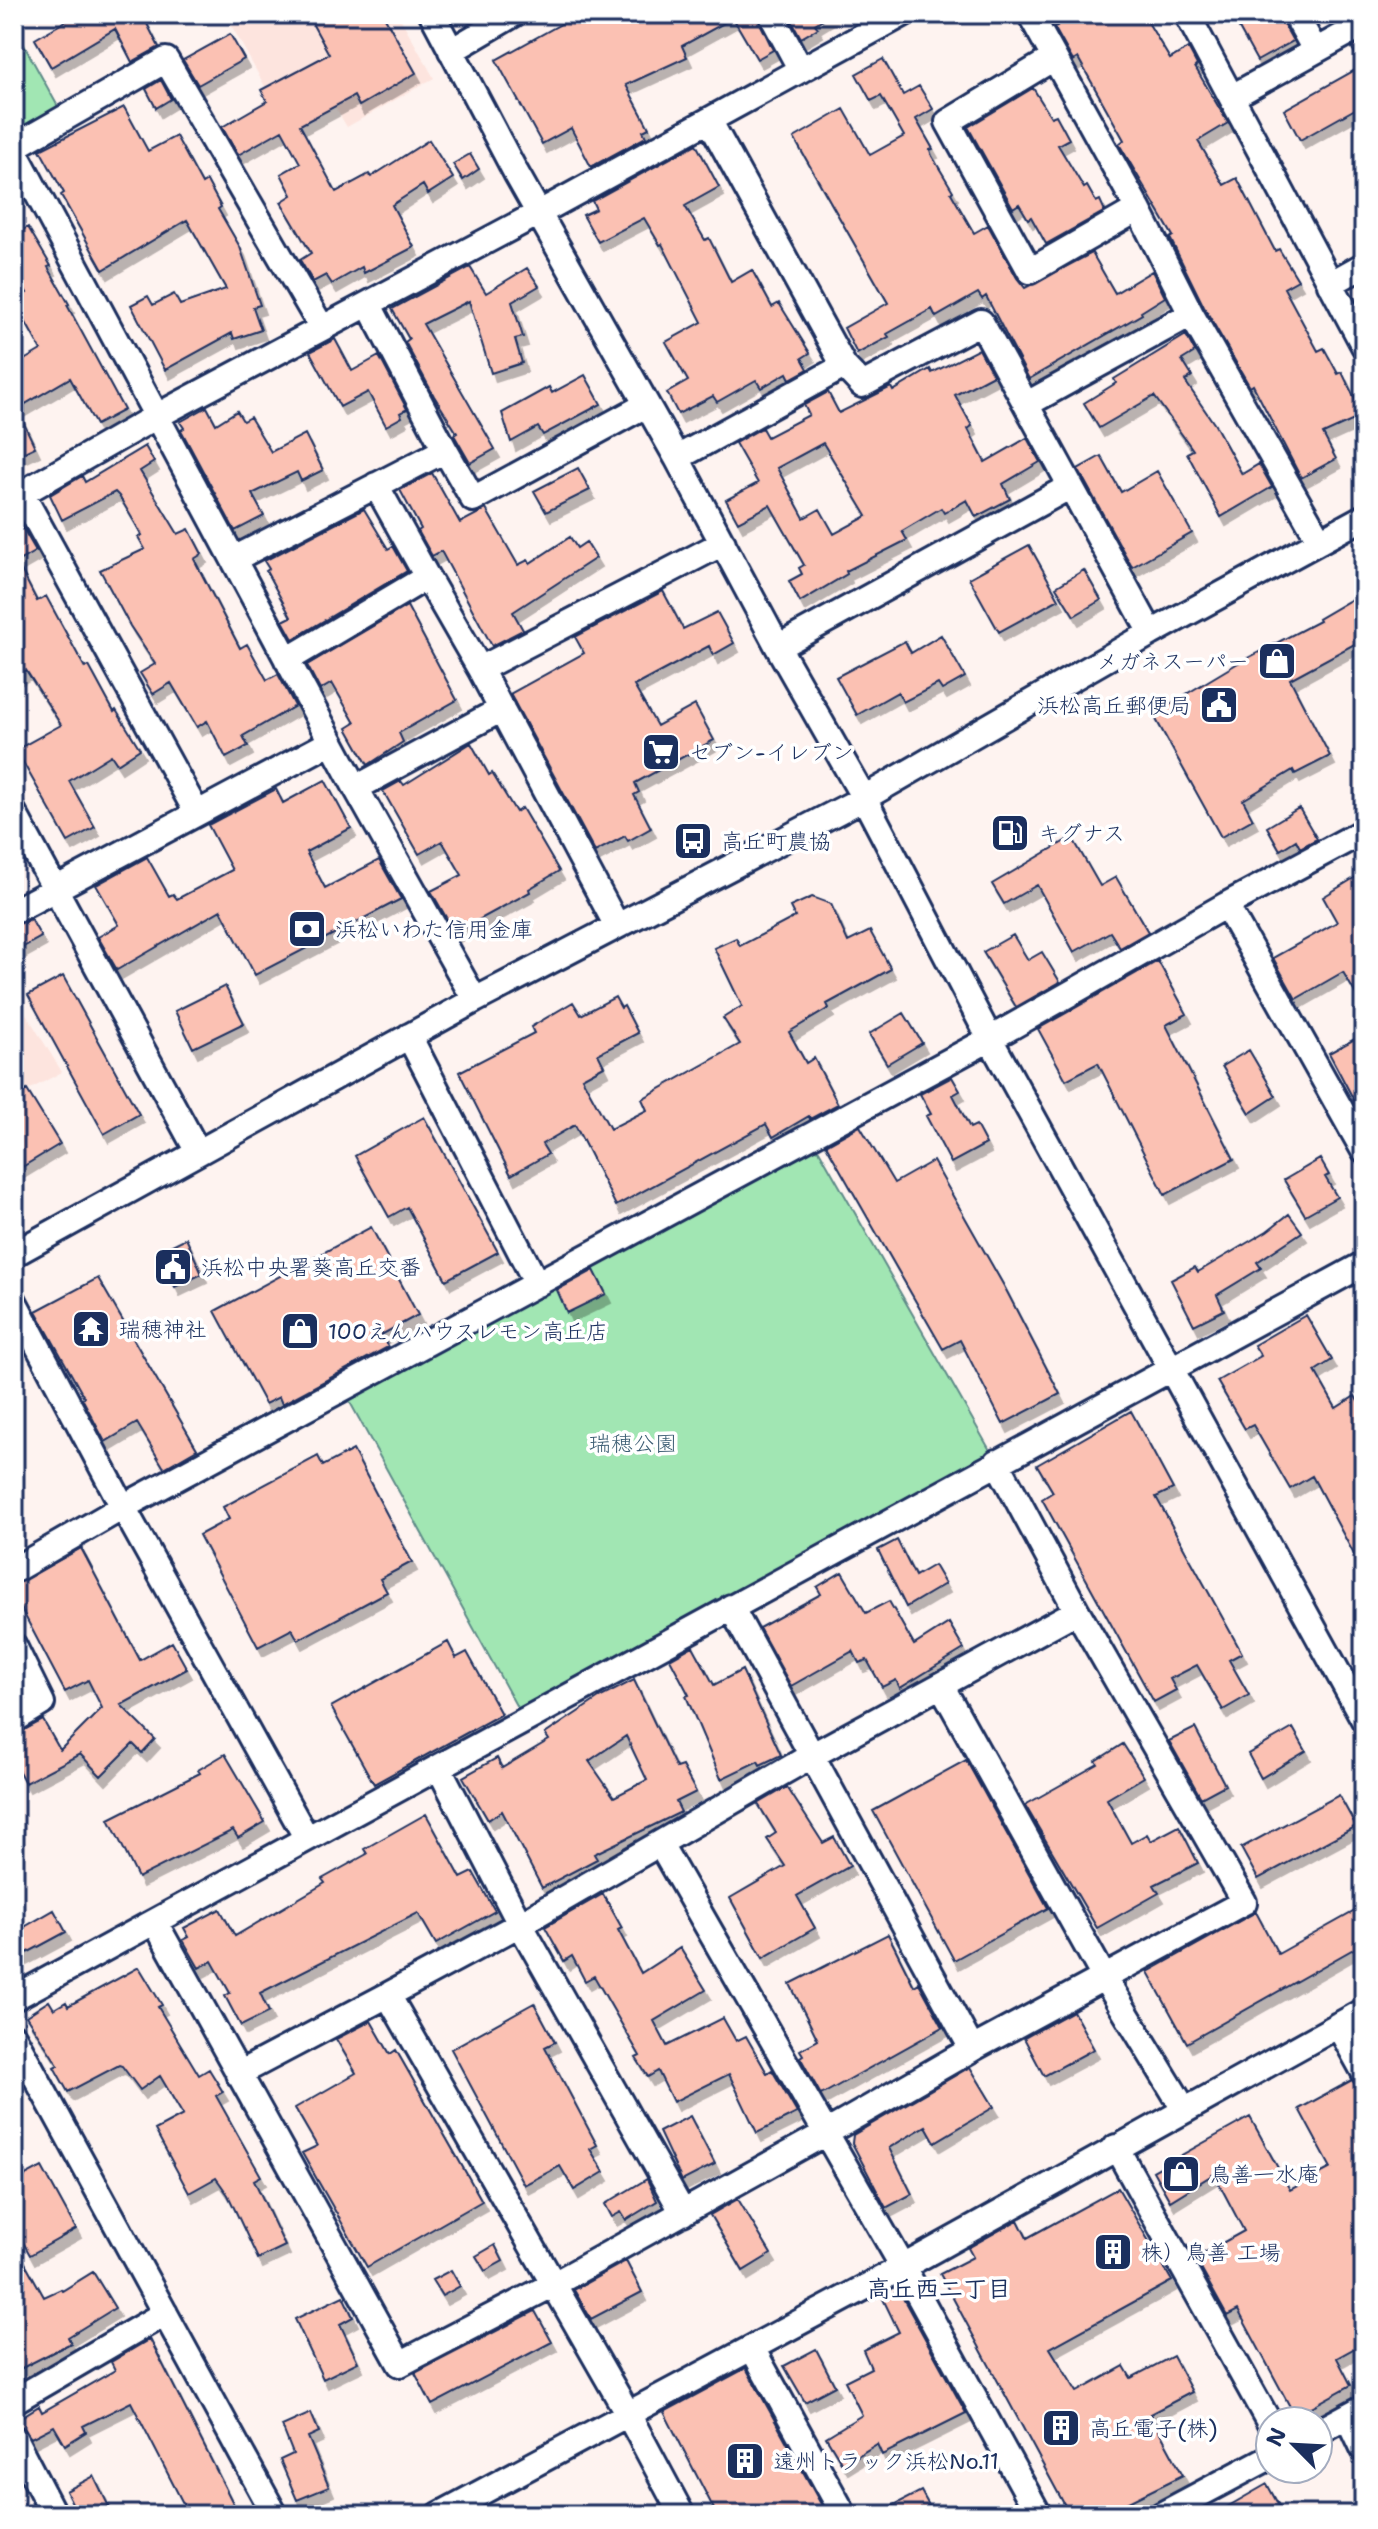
<svg xmlns="http://www.w3.org/2000/svg" width="1378" height="2529" viewBox="0 0 1378 2529" font-family="'Shantell Sans','Klee One',sans-serif">
	<style>
		.built { fill: #fde4de }
		.green { fill: #a1e6b3; stroke: #5e8a88; stroke-width: 2 }
		.building { fill: #fbc1b3; stroke: #1b2f5e; stroke-width: 2; fill-rule: evenodd; filter: url(#shadow) }
		.lines { fill: none; stroke-linecap: round; stroke-linejoin: round }
		.minor-casing { stroke: #1b2f5e; stroke-width: 30 }
		.minor { stroke: #fff; stroke-width: 24 }
		.labels { text-anchor: middle; stroke-width: 7; stroke-linejoin: round; paint-order: stroke }
		.poi-label { font-size: 22px; fill: #1b2f5e; stroke: #fff; text-anchor: start }
		.park-label { font-size: 22px; fill: #3c5d73; stroke: #fff }
		.neighbourhood-label { font-size: 24px; font-weight: bold; fill: #1b2f5e; stroke: #fff }
	</style>
	<defs>
		<filter id="shadow"><feDropShadow dx="5" dy="9" stdDeviation="0" flood-color="#0004"/></filter>
	</defs>
	<rect width="100%" height="100%" fill="#fef3f0"/>
	<filter id="ink" filterUnits="userSpaceOnUse"><feTurbulence type="fractalNoise" baseFrequency=".0125" numOctaves="2"/><feDisplacementMap in="SourceGraphic" scale="16" xChannelSelector="R" yChannelSelector="G"/><feConvolveMatrix kernelMatrix="1 2 1 2 8 2 1 2 1" color-interpolation-filters="sRGB"/></filter>
	<g filter="url(#ink)">
		<path class="built" d="M225,14H398L434,78L347,127L335,107L290,132Z
			M14,994L62,1072L14,1098Z"/>
		<path class="green" d="M14,27L61,112L14,136Z
			M805,1145L819,1150L991,1452L519,1711L346,1395Z"/>
		<path class="building" d="M78,14H142L159,47L132,62L115,29L51,67L35,39Z
			M307,14H383L416,73L359,106L354,96L300,125L336,192L369,174L371,177L429,140L453,178L428,194L423,185L392,205L414,247L364,273L362,267L332,284L326,275L313,282L300,260L311,253L281,202L292,195L281,174L300,163L282,130L238,155L222,127L267,101L261,90L329,54Z
			M579,14H756L773,50L757,59L733,18L682,46L687,57L626,85L649,128L643,131L646,137L591,167L571,128L542,144L496,60Z
			M788,14H831L815,24L818,28L801,38Z
			M1051,14H1143L1170,59L1188,48L1197,65L1195,67L1228,123L1198,141L1224,185L1237,178L1275,251L1279,249L1298,280L1284,288L1318,351L1324,348L1338,374L1342,372L1363,416L1323,434L1336,459L1301,478L1253,385L1250,387L1204,307L1170,238L1173,236L1119,144L1124,140L1078,58L1073,61L1054,27L1057,26Z
			M1231,14H1278L1293,41L1257,61Z
			M230,34L244,59L198,85L183,60Z
			M1364,41V104L1300,140L1284,110L1362,66L1352,48Z
			M883,59L903,95L919,86L933,109L916,119L933,149L930,150L932,156L953,191L951,193L974,233L988,225L1017,278L1025,288L1092,253L1115,293L1152,271L1165,297L1141,312L1142,314L1029,379L986,296L982,299L978,293L936,317L932,309L887,334L889,337L857,354L844,328L888,303L794,138L844,109L870,155L904,136L881,96L871,101L856,74Z
			M161,80L171,99L156,108L146,89Z
			M1033,88L1051,117L1056,115L1069,139L1058,145L1084,188L1087,186L1096,202L1100,200L1105,211L1046,244L1031,217L1028,219L1019,204L1013,208L968,127Z
			M124,107L148,151L176,136L202,184L207,181L221,207L218,209L240,247L260,305L253,307L261,330L234,339L232,333L165,370L131,305L148,296L153,305L174,294L180,305L226,289L187,220L103,270L61,195L64,193L40,150Z
			M696,144L719,187L685,206L705,240L709,238L731,282L752,270L772,307L779,303L810,353L802,358L808,369L790,379L787,373L761,388L756,380L717,402L713,396L678,414L667,393L688,381L666,342L702,322L662,244L660,245L644,218L598,242L583,215L596,209L592,201Z
			M470,154L479,169L463,180L453,164Z
			M28,227L51,266L48,267L69,304L67,305L124,410L96,425L70,378L17,409L35,447L14,457V366L41,350L14,301L27,293L14,271V235Z
			M470,267L486,293L527,268L539,286L512,302L523,337L515,339L522,363L491,373L469,301L423,324L495,449L470,463L454,435L457,433L434,396L405,342L409,339L392,309Z
			M1186,335L1195,352L1182,360L1192,376L1185,381L1215,425L1242,474L1259,464L1272,487L1221,517L1187,453L1193,450L1154,396L1099,428L1084,403L1116,383L1114,379Z
			M335,339L352,371L379,356L407,409L400,413L402,417L386,426L368,392L340,407L310,352Z
			M979,349L993,375L955,395L972,426L968,429L985,462L1027,438L1040,462L1003,484L1010,499L976,517L967,500L944,513L941,508L902,531L907,540L846,571L847,574L800,602L789,581L802,574L799,568L804,565L770,505L738,522L726,500L758,483L735,443L762,428L767,437L809,415L804,405L828,392L839,413L891,387L893,391L930,369L932,373ZM823,443L867,516L834,534L820,509L804,518L777,468Z
			M585,375L601,404L543,435L538,427L511,442L502,413L549,387L552,393Z
			M207,407L216,424L237,411L243,421L250,417L271,452L305,434L323,470L301,481L297,472L252,494L264,516L235,531L181,430L184,428L180,422Z
			M145,446L154,462L140,471L178,534L189,529L202,554L194,559L240,648L247,644L267,680L278,674L295,706L243,736L248,746L226,758L207,721L197,727L171,683L153,694L140,673L155,664L130,626L100,570L145,549L138,537L142,535L119,496L115,492L62,520L50,495L82,476L85,482Z
			M1101,456L1121,492L1157,471L1192,533L1132,567L1078,469Z
			M578,468L590,490L546,512L534,491Z
			M432,473L460,523L486,509L518,565L528,560L530,563L570,537L577,548L586,542L596,558L513,612L523,630L492,646L441,551L432,556L418,531L421,529L400,490Z
			M364,509L388,549L393,546L407,571L293,639L283,621L291,617L266,571L269,569L264,561Z
			M14,513L36,551L17,562L37,601L46,596L85,668L89,666L114,712L116,710L140,749L117,764L111,755L69,781L95,827L68,842L16,750L61,725L26,670L14,677Z
			M1029,545L1059,599L999,632L969,578Z
			M1084,570L1101,600L1074,616L1056,587Z
			M663,591L683,629L717,612L734,643L713,655L709,646L634,686L657,726L695,705L714,740L635,783L639,792L634,795L651,828L628,841L625,836L595,852L510,694L584,653L575,637Z
			M1364,592V639L1290,679L1330,756L1295,774L1293,770L1243,800L1253,819L1221,837L1153,714L1238,663L1319,621L1318,619Z
			M407,606L457,700L399,733L403,742L368,765L347,728L355,723L332,683L320,690L307,665Z
			M941,635L965,677L942,690L938,684L903,702L898,692L857,715L836,677L905,641L911,653Z
			M471,743L489,775L492,773L516,812L522,808L559,871L529,889L530,892L455,933L431,891L462,875L442,841L419,854L383,791L401,781L404,785Z
			M325,780L351,828L306,852L325,888L379,860L401,899L255,975L221,910L117,970L98,937L119,925L96,885L147,857L169,896L173,894L177,899L232,870L208,825L276,789L283,803Z
			M1299,808L1317,839L1300,848L1296,840L1280,850L1267,827Z
			M1072,837L1100,886L1116,877L1148,932L1120,948L1110,932L1074,952L1037,885L1004,904L992,884Z
			M1364,872V1008L1343,972L1296,999L1273,958L1337,922L1323,897Z
			M812,897L831,904L848,942L870,931L891,969L827,1004L829,1008L789,1032L806,1063L814,1058L838,1104L810,1119L809,1116L773,1137L766,1124L616,1206L575,1125L542,1144L548,1154L511,1175L459,1072L534,1033L531,1027L573,1002L581,1015L615,997L621,1008L624,1006L638,1033L598,1054L604,1066L582,1078L610,1129L647,1110L642,1099L740,1044L723,1018L742,1006L714,948L736,938L740,946L795,917L790,907Z
			M31,919L41,937L14,952V926Z
			M1013,935L1028,960L1042,952L1060,982L1016,1007L983,952Z
			M1158,961L1187,1014L1166,1025L1234,1159L1165,1195L1098,1063L1066,1080L1038,1029Z
			M63,976L139,1114L104,1134L28,995Z
			M225,986L244,1023L193,1048L175,1011Z
			M904,1013L922,1043L887,1064L869,1034Z
			M1364,1034V1119L1329,1053Z
			M1249,1050L1276,1096L1250,1113L1222,1066Z
			M952,1077L960,1091L953,1095L970,1128L976,1125L986,1144L951,1163L926,1116L931,1114L920,1094Z
			M27,1090L60,1144L14,1172V1098Z
			M424,1117L498,1252L446,1280L407,1207L389,1217L355,1156Z
			M860,1126L894,1183L933,1161L1004,1286L1060,1394L1003,1424L960,1340L943,1349L826,1145Z
			M1320,1159L1329,1175L1325,1177L1337,1197L1305,1215L1284,1180Z
			M1289,1214L1302,1232L1257,1262L1261,1268L1217,1295L1224,1310L1194,1325L1171,1280L1195,1267L1198,1272L1267,1231Z
			M371,1227L418,1315L381,1335L388,1347L282,1404L279,1397L265,1404L215,1311Z
			M186,1238L202,1274L175,1287L158,1252Z
			M594,1270L606,1294L567,1313L557,1290Z
			M98,1278L197,1449L164,1468L137,1423L105,1442L82,1398L84,1397L36,1311Z
			M1306,1315L1332,1360L1315,1371L1336,1408L1355,1396L1364,1412V1573L1312,1476L1290,1489L1253,1425L1245,1429L1217,1381L1261,1356L1254,1345Z
			M1131,1411L1173,1489L1156,1497L1242,1653L1229,1660L1249,1695L1223,1710L1197,1665L1170,1679L1176,1690L1154,1702L1042,1499L1053,1492L1037,1465Z
			M353,1450L412,1562L380,1579L387,1592L298,1640L292,1629L258,1647L199,1535L229,1519L223,1507L318,1456L323,1466Z
			M897,1540L915,1576L934,1565L945,1584L906,1607L878,1550Z
			M81,1548L140,1660L172,1642L187,1669L121,1705L155,1739L142,1753L133,1744L101,1776L80,1754L25,1783L14,1762V1735L43,1720L60,1750L102,1708L88,1680L65,1692L14,1595V1585Z
			M842,1572L866,1613L889,1601L914,1645L949,1623L964,1649L900,1688L896,1680L882,1687L867,1660L859,1663L853,1651L791,1686L759,1628L821,1594L817,1587Z
			M448,1642L456,1658L467,1652L501,1714L374,1784L331,1707Z
			M693,1646L714,1685L742,1670L781,1755L760,1765L758,1761L721,1779L686,1696L689,1695L670,1659Z
			M634,1680L676,1768L682,1766L696,1792L676,1802L681,1812L594,1854L597,1859L542,1888L502,1811L488,1820L463,1777L497,1758L502,1768L549,1740L545,1734L599,1698ZM626,1736L647,1780L614,1797L589,1761Z
			M1195,1728L1225,1785L1201,1798L1169,1741Z
			M1293,1728L1306,1751L1261,1778L1248,1754Z
			M1123,1744L1144,1777L1107,1799L1131,1843L1147,1834L1151,1841L1179,1826L1198,1863L1154,1885L1159,1893L1097,1928L1025,1805L1098,1764L1096,1761Z
			M225,1754L265,1822L238,1838L233,1830L138,1878L109,1819L200,1773L198,1770Z
			M966,1760L1048,1908L954,1960L873,1811Z
			M787,1787L823,1843L834,1837L850,1866L797,1896L815,1928L763,1958L730,1898L785,1866L767,1839L776,1833L758,1804Z
			M1339,1795L1356,1826L1258,1879L1241,1848Z
			M426,1814L461,1878L473,1872L495,1911L436,1944L418,1913L260,1993L269,2012L241,2026L225,1996L230,1993L212,1961L199,1968L183,1940L189,1937L184,1928L220,1909L235,1936L325,1883L322,1879L367,1854L364,1849Z
			M603,1894L622,1928L618,1930L641,1973L680,1948L706,1990L654,2021L667,2046L723,2018L736,2041L746,2036L767,2073L772,2070L797,2113L757,2133L729,2074L673,2102L658,2071L648,2077L636,2058L640,2056L594,1976L585,1981L572,1956L564,1961L545,1927Z
			M1364,1906V1943L1187,2043L1148,1972L1256,1912L1278,1954Z
			M54,1910L66,1932L14,1960V1933Z
			M888,1934L914,1986L919,1983L943,2027L821,2095L800,2057L803,2055L800,2050L818,2040L790,1984Z
			M139,1967L162,2005L158,2007L199,2075L209,2069L223,2092L216,2096L261,2176L254,2180L285,2246L258,2259L228,2195L216,2178L189,2193L155,2130L183,2115L160,2076L140,2090L122,2066L119,2065L68,2092L54,2067L58,2065L26,2016L49,2001L54,2009L66,2002L68,2006Z
			M534,2003L555,2042L545,2047L597,2145L590,2149L604,2172L574,2190L560,2166L524,2185L451,2049Z
			M1073,2011L1094,2049L1044,2076L1024,2038Z
			M371,2021L390,2054L396,2050L482,2201L367,2267L302,2153L317,2146L295,2108L356,2073L336,2039Z
			M970,2067L994,2107L935,2142L926,2126L889,2148L912,2194L886,2208L852,2143L853,2135Z
			M1352,2080L1364,2098V2343L1337,2358L1351,2385L1295,2416L1238,2310L1227,2316L1195,2258L1244,2231L1214,2174L1170,2201L1153,2171L1250,2117L1290,2190L1331,2168L1299,2109Z
			M690,2116L715,2164L682,2181L659,2132Z
			M42,2167L76,2229L30,2255L14,2226V2182Z
			M647,2179L657,2201L626,2220L621,2212L612,2217L605,2204Z
			M1118,2188L1172,2281L1050,2348L1077,2392L1124,2366L1131,2378L1173,2356L1192,2392L1150,2414L1183,2475L1102,2515H1070L940,2274L973,2257L968,2248L1018,2220L1027,2238Z
			M738,2199L771,2254L743,2271L710,2215Z
			M14,2243L44,2297L61,2289L62,2291L93,2272L115,2308L68,2337L71,2343L14,2372Z
			M495,2245L503,2261L485,2271L476,2256Z
			M626,2261L642,2292L591,2319L574,2290Z
			M451,2270L460,2286L442,2296L432,2280Z
			M899,2291L966,2413L882,2455L877,2444L843,2465L826,2437L862,2415L845,2381L871,2368L863,2350L899,2332L883,2299Z
			M343,2296L353,2317L340,2324L358,2362L323,2379L295,2319Z
			M535,2311L552,2342L432,2405L415,2373Z
			M150,2339L239,2515H189L131,2402L83,2426L86,2432L65,2445L54,2426L31,2438L20,2425L18,2419L39,2406L42,2412L115,2370L111,2362Z
			M816,2349L835,2386L805,2402L784,2366Z
			M746,2368L827,2515H717L664,2412Z
			M311,2413L319,2432L308,2437L329,2487L297,2500L280,2460L293,2454L282,2426Z
			M94,2476L113,2515H78L66,2491Z
			M1267,2484L1284,2515H1213Z
			M921,2491L934,2515H875Z"/>
		<g class="lines">
			<g class="minor-casing">
				<path id="minor" d="M432,14L516,173L677,458L778,647L864,798L990,1039L1364,1720
					M771,14L801,70
					M1030,14L1138,209L1191,314L1320,541
					M1187,14L1364,346
					M1295,14L1315,50
					M451,51L514,14
					M1054,58L948,122L1030,271L1138,209
					M1232,97L1364,24
					M709,120L844,366L862,385L981,322L1151,633
					M14,147L166,60L322,328
					M14,150L356,788L475,1000
					M1330,284L1364,265
					M369,305L445,450
					M1027,404L1191,314
					M677,458L844,366
					M376,485L427,577
					M22,494L197,813
					M14,498L157,416L539,213L903,14
					M234,559L445,450L473,499L646,405
					M778,647L1069,487
					M287,660L427,577L480,669L723,543
					M480,669L617,926
					M356,788L502,709
					M14,813L198,1152
					M1226,905L1364,1151
					M14,911L331,742
					M409,1036L537,1284
					M14,1254L475,1000L864,798L1151,633L1364,517
					M14,1301L123,1507L14,1570
					M997,1462L1077,1611
					M731,1607L972,2049
					M14,1646L42,1703L14,1720
					M941,1685L1105,1979L1184,2109
					M439,1768L520,1924L683,2213
					M306,1837L123,1507L990,1039L1226,905L1364,831
					M155,1922L400,2364L554,2284L826,2133L660,1844
					M14,1998L1364,1264
					M1338,2025L1364,2072
					M14,2037L275,2515
					M238,2074L388,1995
					M1116,2147L1270,2424
					M752,2348L844,2515
					M14,2401L165,2313
					M1348,2416L1364,2450
					M1318,2432L1364,2407
					M14,2438L54,2515
					M439,2515L903,2267L1364,2011
					M682,2515L628,2414L388,1995L520,1924L811,1756L1077,1611L1244,1902L972,2049L826,2133L903,2267L1039,2515
					M1161,2515L1270,2457"/>
			</g>
			<use href="#minor" class="minor"/>
		</g>
	</g>
	<defs>
		<g id="shop-square" transform="scale(2)"><rect x="-9" y="-9" width="18" height="18" rx="4" fill="#1b2f5e" stroke="#fff"/><path d="M-5-2.5h2.3a2.7 3.5 0 0 1 5.4 0H5L5.5 6h-11ZM-1.5-2.5h3a1.5 2.3 0 0 0-3 0Z" fill="#fff"/></g>
		<g id="civic-square" transform="scale(2)"><rect x="-9" y="-9" width="18" height="18" rx="4" fill="#1b2f5e" stroke="#fff"/><path d="M-.6-6.5H3V-4.5H.6V-3L4-1V1h2V6H-6V1h2V-1L-.6-3ZM-1.2 2.5V6h2.4V2.5Z" fill="#fff"/></g>
		<g id="supermarket-square" transform="scale(2)"><rect x="-9" y="-9" width="18" height="18" rx="4" fill="#1b2f5e" stroke="#fff"/><path d="M-6-5.5h2.5l.6 2H6L4.5 2H-2.5L-4.4-4H-6ZM-1.5 3.2a1.3 1.3 0 1 0 .1 0ZM3 3.2a1.3 1.3 0 1 0 .1 0Z" fill="#fff"/></g>
		<g id="fuel-square" transform="scale(2)"><rect x="-9" y="-9" width="18" height="18" rx="4" fill="#1b2f5e" stroke="#fff"/><path d="M-5.5-6h7V0h2V4h1.3V-2.5L3-4.5l.8-.8L6-3V5H2.5V1h-1V6h-7ZM-4.2-4.7v3.2H.2V-4.7Z" fill="#fff"/></g>
		<g id="bus-square" transform="scale(2)"><rect x="-9" y="-9" width="18" height="18" rx="4" fill="#1b2f5e" stroke="#fff"/><path d="M-5-6H5V4H4V6H2V4H-2V6H-4V4H-5ZM-3.5-4V0h7V-4ZM-3.5 1.2v1.5H-2V1.2ZM2 1.2v1.5H3.5V1.2Z" fill="#fff"/></g>
		<g id="bank-square" transform="scale(2)"><rect x="-9" y="-9" width="18" height="18" rx="4" fill="#1b2f5e" stroke="#fff"/><path d="M-6-4H6V4H-6ZM0-2.3a2.3 2.3 0 1 0 0 4.6a2.3 2.3 0 1 0 0-4.6Z" fill="#fff"/></g>
		<g id="temple-square" transform="scale(2)"><rect x="-9" y="-9" width="18" height="18" rx="4" fill="#1b2f5e" stroke="#fff"/><path d="M0-6L5-2H3V0L6.5 2.5H4V6H1.5V3h-3V6H-4V2.5H-6.5L-3 0V-2H-5Z" fill="#fff"/></g>
		<g id="building-square" transform="scale(2)"><rect x="-9" y="-9" width="18" height="18" rx="4" fill="#1b2f5e" stroke="#fff"/><path d="M-4-6H4V6H1V3H-1V6H-4ZM-2.5-4.3h1.7v1.8h-1.7ZM.8-4.3h1.7v1.8H.8ZM-2.5-1h1.7V.8h-1.7ZM.8-1h1.7V.8H.8Z" fill="#fff"/></g>
	</defs>
	<g fill-rule="evenodd">
		<use href="#shop-square" x="1277" y="661"/>
		<use href="#civic-square" x="1219" y="705"/>
		<use href="#supermarket-square" x="661" y="752"/>
		<use href="#fuel-square" x="1010" y="833"/>
		<use href="#bus-square" x="693" y="841"/>
		<use href="#bank-square" x="307" y="929"/>
		<use href="#civic-square" x="173" y="1267"/>
		<use href="#temple-square" x="91" y="1329"/>
		<use href="#shop-square" x="300" y="1331"/>
		<use href="#shop-square" x="1181" y="2174"/>
		<use href="#building-square" x="1113" y="2252"/>
		<use href="#building-square" x="1061" y="2428"/>
		<use href="#building-square" x="745" y="2461"/>
	</g>
	<g class="labels">
		<g class="poi-label">
			<text x="1249" y="669" text-anchor="end">メガネスーパー</text>
			<text x="1191" y="713" text-anchor="end">浜松高丘郵便局</text>
			<text x="689" y="760">セブン-イレブン</text>
			<text x="1038" y="841">キグナス</text>
			<text x="721" y="849">高丘町農協</text>
			<text x="335" y="937">浜松いわた信用金庫</text>
			<text x="201" y="1275">浜松中央署葵高丘交番</text>
			<text x="119" y="1337">瑞穂神社</text>
			<text x="328" y="1339">100えんハウスレモン高丘店</text>
			<text x="1209" y="2182">鳥善一水庵</text>
			<text x="1141" y="2260">株）鳥善 工場</text>
			<text x="1089" y="2436">高丘電子(株)</text>
			<text x="773" y="2469">遠州トラック浜松No.11</text>
		</g>
		<g class="park-label">
			<text x="633" y="1451">瑞穂公園</text>
		</g>
		<g class="neighbourhood-label">
			<text x="939" y="2297">高丘西二丁目</text>
		</g>
	</g>
	<rect width="1378" height="2529" fill="none" stroke="#fff" stroke-width="48"/>
	<rect x="24" y="24" width="1330" height="2481" fill="none" stroke="#1b2f5e" stroke-width="3" filter="url(#ink)"/>
	<g transform="translate(1294 2445) rotate(294)"><circle r="38" fill="#ffffff" stroke="#a4acbf" stroke-width="2"/>
	<path d="M0-6L14 30L0 20L-14 30Z" fill="#1b2f5e"/>
	<text y="-12" font-size="22" font-weight="bold" text-anchor="middle" fill="#1b2f5e">N</text>
	</g>
</svg>
